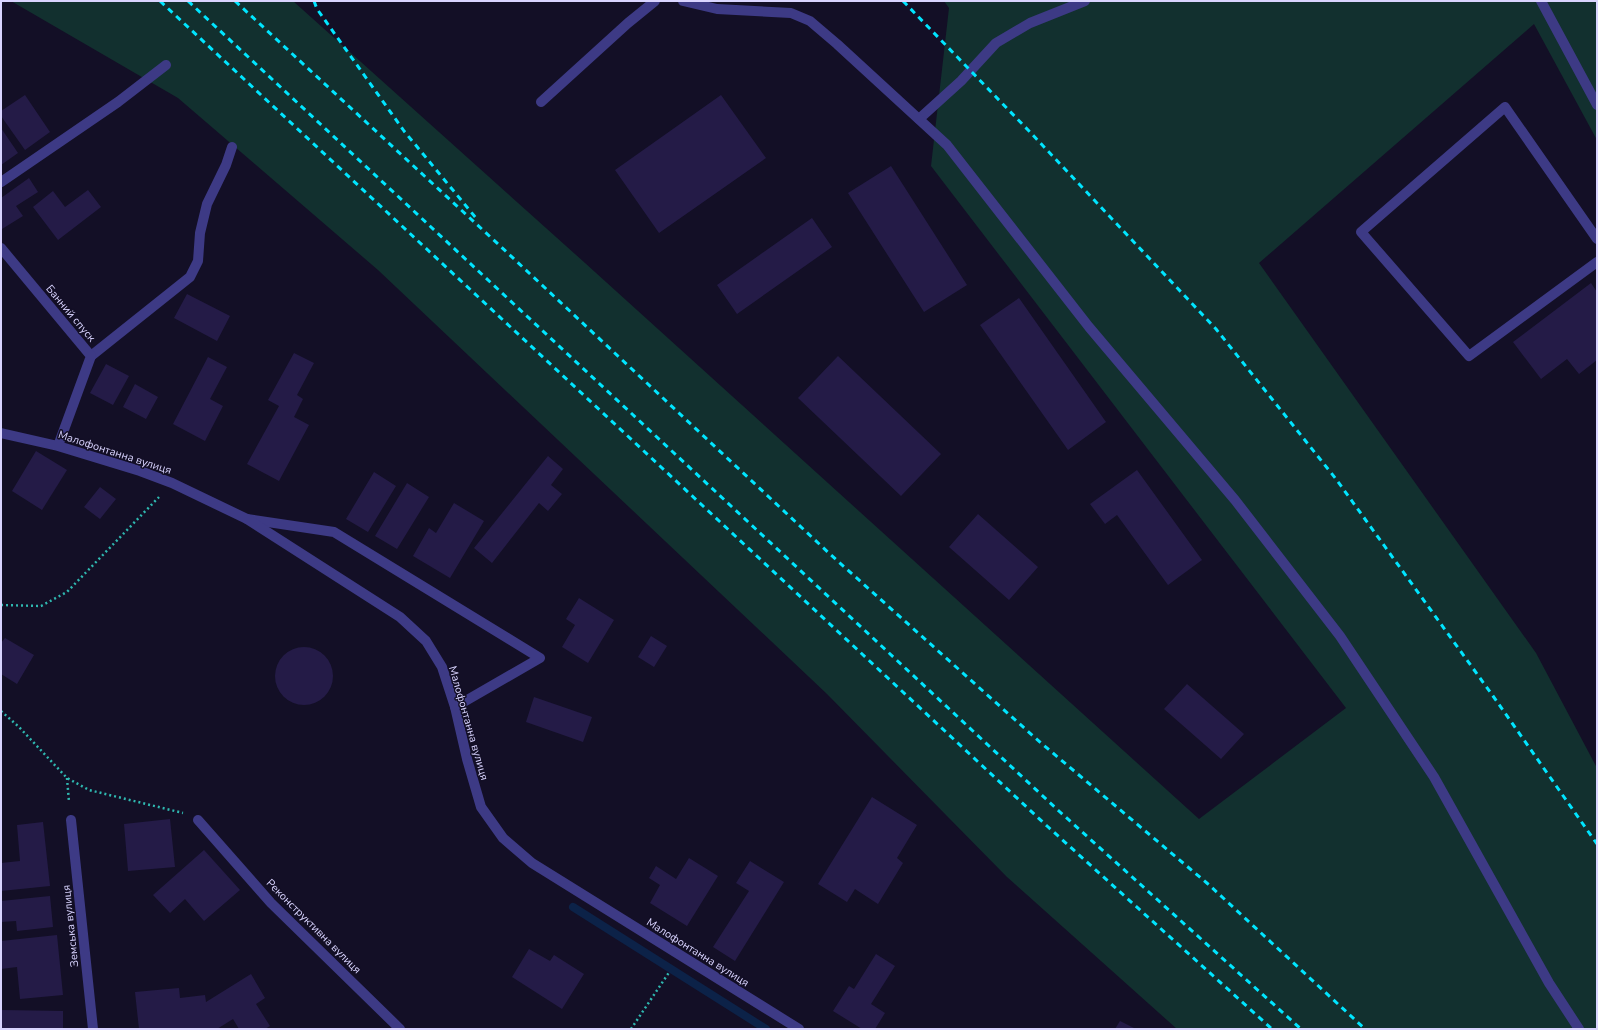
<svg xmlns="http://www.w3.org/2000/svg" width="1598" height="1030" viewBox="0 0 1598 1030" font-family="'Nunito Sans',sans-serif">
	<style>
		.green { fill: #12302f }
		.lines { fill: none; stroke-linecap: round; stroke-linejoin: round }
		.stream { stroke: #0c2248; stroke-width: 8 }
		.building { fill: #241b47 }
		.path { stroke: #2fb8b0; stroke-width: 2.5; stroke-dasharray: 2 3; stroke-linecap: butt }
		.lane { stroke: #3d3a85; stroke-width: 10 }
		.street { stroke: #3d3a85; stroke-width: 10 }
		.rail { stroke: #00e5ff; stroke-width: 3; stroke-dasharray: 6 5; stroke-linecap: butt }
		.labels { text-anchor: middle; stroke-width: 3; stroke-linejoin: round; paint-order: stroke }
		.street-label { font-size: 11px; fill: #d9d4ff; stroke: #130f26 }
	</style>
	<rect width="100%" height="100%" fill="#130f26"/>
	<path class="green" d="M11,1H293L585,263L1199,819L1346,708L931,166L949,8L944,1H1597V140L1534,24L1259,263L1536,653L1597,768V1029H1177L1007,877L827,694L378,270L178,98Z"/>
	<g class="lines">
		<path class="stream" d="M573,907L766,1029"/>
	</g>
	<path class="building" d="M25,95L50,132L25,150L1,116V111Z
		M721,95L766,158L659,233L615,170Z
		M1,128L18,153L1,165Z
		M891,166L967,285L924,312L848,193Z
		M29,178L38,192L16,206L23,216L2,229L1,227V198Z
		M88,190L101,207L58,240L33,207L53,191L65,207Z
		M812,218L832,247L737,314L717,285Z
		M1591,283L1597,292V360L1579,374L1567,359L1541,379L1513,342Z
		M187,294L230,316L217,341L174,318Z
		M1019,298L1106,422L1068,450L980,325Z
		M294,353L314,363L297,395L303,399L294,417L309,425L279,481L247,464L279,406L268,400Z
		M838,356L941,454L901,496L798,398Z
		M208,357L227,367L210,399L223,406L205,441L173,424Z
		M106,364L129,376L113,405L90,393Z
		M135,384L158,397L146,419L123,407Z
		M36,451L67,470L42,510L12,491Z
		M548,456L563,469L551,485L562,494L548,511L539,503L492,563L474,548Z
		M1137,470L1202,560L1168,585L1117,515L1105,524L1090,504Z
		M374,472L396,486L368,532L346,519Z
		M407,483L429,497L397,549L375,536Z
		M100,487L116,499L100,519L84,507Z
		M454,503L484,521L450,578L413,556L429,528L436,533Z
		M978,514L1038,567L1009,600L949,547Z
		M579,598L614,620L588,663L562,647L575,625L566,619Z
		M651,636L667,646L654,667L638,657Z
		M5,638L34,655L17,684L1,674V643Z
		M275 676a29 29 0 1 1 58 0a29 29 0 1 1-58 0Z
		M1187,684L1244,734L1221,759L1164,709Z
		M534,697L592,717L583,742L526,722Z
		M872,797L917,825L897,858L903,863L878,904L855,889L847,902L818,884Z
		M170,819L175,867L128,871L124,824Z
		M43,822L50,886L1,891V863L20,861L17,825Z
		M204,850L240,890L204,921L185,899L170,913L153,895Z
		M689,858L718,876L687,926L650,903L660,885L649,878L656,866L676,879Z
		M750,861L784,882L735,961L713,947L749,891L736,883Z
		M50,896L53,927L17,931L16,921L1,922V901Z
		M57,935L63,995L20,999L17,967L1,969V941Z
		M529,949L550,961L554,955L584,974L562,1009L512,977Z
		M876,954L895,966L871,1004L885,1013L875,1029H862L833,1011L849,986L854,989Z
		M251,974L265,998L256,1004L270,1026L265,1029H239L233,1019L217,1029H139L135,992L179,988L180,998L205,995L206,1002Z
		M1,1010L63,1011V1029H1Z
		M1120,1021L1136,1029H1115Z"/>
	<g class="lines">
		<path class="path" d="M1,605L41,606L67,592L159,497
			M1,711L19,727L67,778L89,790L183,813
			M67,778L69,802
			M631,1029L670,971"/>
		<path class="lane" d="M541,102L628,23L655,1
			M919,119L961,81L996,43L1030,23L1085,1
			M1,182L118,102L166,65
			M1597,239L1505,107L1361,232L1469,356L1597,262
			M91,356L190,277L198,261L200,233L207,204L226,165L232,147
			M247,519L334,532L540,658L455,707"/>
		<path class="street" d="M683,1L717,9L791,13L810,21L837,44L947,145L1089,327L1235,500L1340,636L1434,777L1549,983L1579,1029
			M1541,1L1597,105
			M1,248L91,356L58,446
			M1,433L58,446L140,471L172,483L247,519L400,617L426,641L442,667L455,707L467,759L481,807L503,838L532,863L799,1029
			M71,820L93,1029
			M198,820L271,903L400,1029"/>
		<path class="rail" d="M160,1L1047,826L1272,1029
			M188,1L1060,812L1301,1029
			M235,1L498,244L831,555L1041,743L1208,884L1365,1029
			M314,1L317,9L404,131L476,218
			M903,1L1029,131L1216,329L1336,479L1493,696L1597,844"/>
	</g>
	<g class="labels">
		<g class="street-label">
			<text transform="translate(71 313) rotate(50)" y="4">Банний спуск</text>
			<text transform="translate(115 452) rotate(18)" y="4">Малофонтанна вулиця</text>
			<text transform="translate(469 723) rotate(74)" y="4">Малофонтанна вулиця</text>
			<text transform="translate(70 926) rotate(-96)" y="4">Земська вулиця</text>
			<text transform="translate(314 926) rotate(45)" y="4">Реконструктивна вулиця</text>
			<text transform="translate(698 952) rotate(32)" y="4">Малофонтанна вулиця</text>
		</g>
	</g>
	<rect width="1598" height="1030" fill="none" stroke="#d9d4ff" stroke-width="4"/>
</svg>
